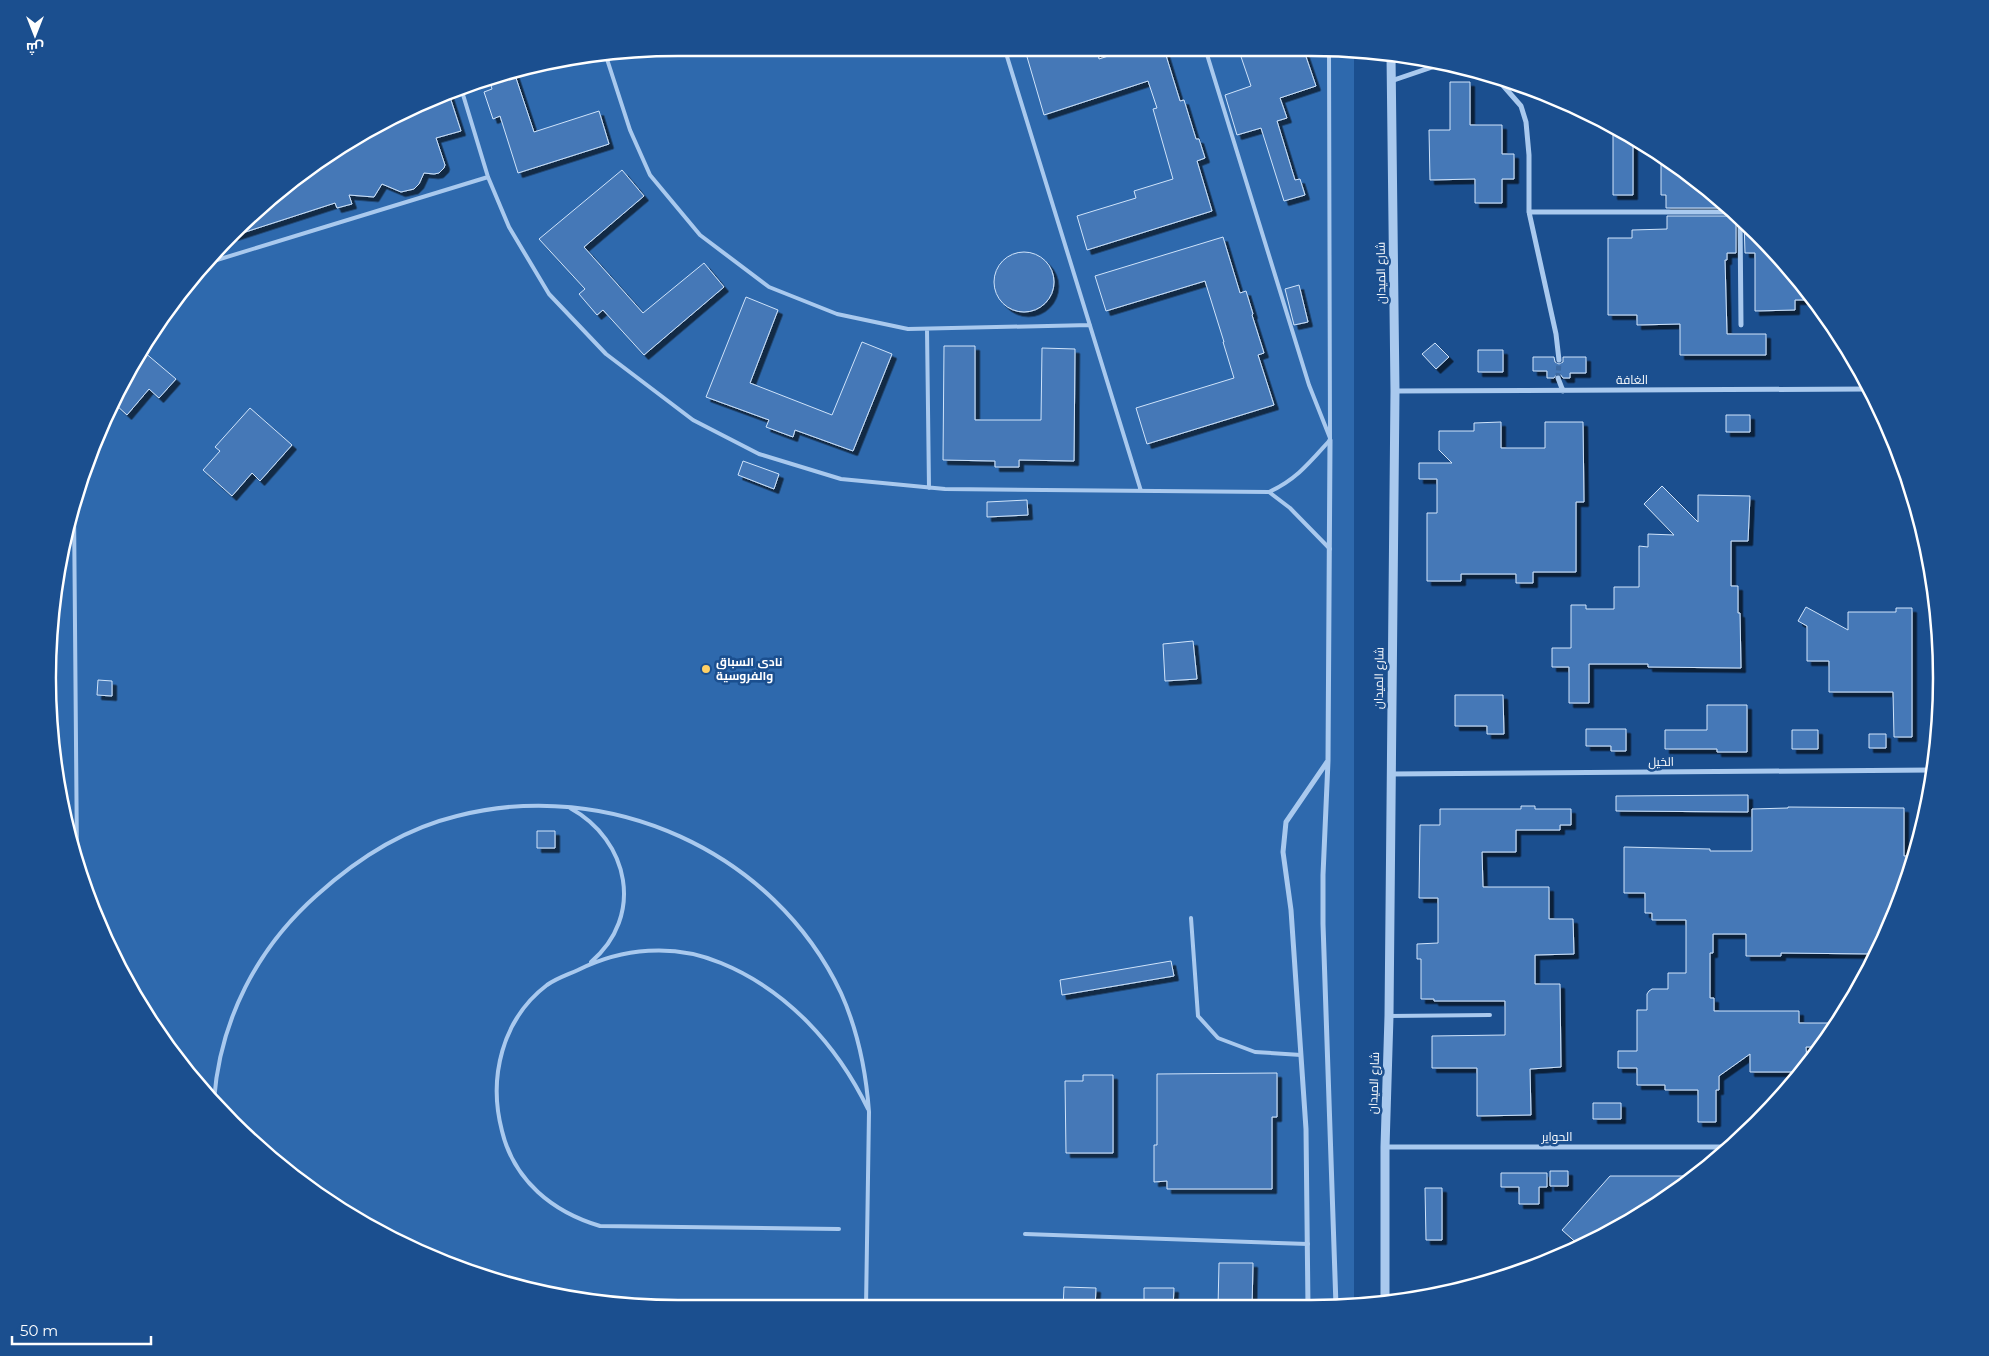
<svg xmlns="http://www.w3.org/2000/svg" width="1989" height="1356" viewBox="0 0 1989 1356" font-family="Montserrat,Cairo,sans-serif">
	<style>
		.green { fill: #2e69ad }
		.building { fill: #4478b7; stroke: #cfe3fa; filter: url(#shadow) }
		.lines { fill: none; stroke-linecap: round; stroke-linejoin: round }
		.minor-tunnel { stroke: #3d69a0; stroke-width: 5; stroke-dasharray: 5 2.5; stroke-linecap: butt }
		.service { stroke: #a9c9ee; stroke-width: 4 }
		.minor { stroke: #a9c9ee; stroke-width: 5 }
		.tertiary { stroke: #a9c9ee; stroke-width: 9 }
		.poi-dot { fill: #ffd166; stroke: #1b4f8f; stroke-width: 2 }
		.labels { text-anchor: middle; stroke-width: 5; stroke-linejoin: round; paint-order: stroke }
		.street-label { font-size: 12px; fill: #fff; stroke: #1b4f8f }
		.poi-label { font-size: 12px; font-weight: bold; fill: #fff; stroke: #1b4f8f; text-anchor: start }
		.rim { fill: none; stroke: #fff; stroke-width: 2.5 }
	</style>
	<defs>
		<filter id="shadow"><feDropShadow dx="4.5" dy="4.5" stdDeviation="0" flood-color="#0009"/></filter>
	</defs>
	<rect width="100%" height="100%" fill="#1b4f8f"/>
	<path class="green" d="M1311,48L1354,52V1304L1311,1308H678L555,1296L399,1243L294,1178L232,1124L132,993L95,919L60,801L58,772V565L60,555L95,437L178,294L262,204L327,154L476,81L595,53Z"/>
	<path class="building" d="M1238,48H1303L1316,86L1280,98L1287,118L1277,121L1295,180L1300,179L1305,195L1284,201L1261,128L1237,135L1225,95L1251,86Z
		M1097,49L1099,59L1130,49H1164L1180,101L1184,100L1196,139H1199L1205,158L1197,161L1212,211L1087,250L1077,216L1136,198L1134,191L1173,179L1153,109L1157,108L1148,81L1044,115L1025,50Z
		M514,72L534,132L599,111L609,144L518,173L500,116L493,119L484,92L492,89L489,78Z
		M1450,82H1470V125H1502V154H1514V179H1502V203H1475V179L1430,180L1429,130H1450Z
		M449,94L461,131L436,138L445,165L444,168L439,173L434,174L424,173L419,184L414,189L401,192L382,184L374,197L349,195L352,204L337,208L335,203L233,236L262,204L327,154Z
		M1613,127L1633,139V195H1613Z
		M1661,157L1694,177L1729,208H1666V195H1661Z
		M622,170L644,196L584,247L643,313L704,263L724,287L644,355L603,310L597,315L579,294L585,289L539,239Z
		M1667,216H1736V253H1727V260H1725L1727,334H1766V355H1680V324L1637,325V315H1608V238H1632V230L1667,229Z
		M1744,221L1757,232L1812,300H1795V310L1755,311V253H1745Z
		M1223,237L1240,293L1246,291L1253,314L1252,315L1264,353L1258,355L1274,405L1147,444L1136,408L1234,378L1223,342H1224L1205,281L1106,311L1095,276Z
		M994 282a30 30 0 1 1 60 0a30 30 0 1 1-60 0Z
		M1299,285L1308,322L1294,325L1285,289Z
		M746,297L778,310L750,383L832,415L862,342L892,354L853,451L795,430L793,437L766,427L769,420L706,397Z
		M1435,343L1449,357L1436,369L1422,354Z
		M944,346H975V420H1041L1042,348L1075,349L1074,461L1019,460V467H995V461L943,460Z
		M1478,350H1503V372H1478Z
		M144,352L176,379L159,398L149,389L127,415L115,404Z
		M1533,357H1554L1555,362L1559,364L1563,362V357H1586V373H1570V378H1563L1560,374H1557L1554,378H1547V371H1533Z
		M250,408L292,445L260,481L252,473L232,496L203,470L220,451L215,447Z
		M1726,415H1750V432H1726Z
		M1501,422V448H1545V422H1583L1584,502H1576V572H1533V583H1516V574H1461V581H1427V513H1437V479H1419V463H1452L1439,450V431H1474V423Z
		M743,461L779,474L774,489L738,475Z
		M1662,486L1698,522V495L1750,496L1748,541H1731V586H1738V613H1740L1741,668L1648,667V664H1589V703H1569V667H1552V648H1571V605H1586V609H1614V587H1639V546L1648,547V534L1674,535L1644,504Z
		M1027,500L1028,515L987,517V502Z
		M1806,607L1848,630V612H1896V608H1912V737H1894L1893,692H1829V661H1807V626L1798,621Z
		M1193,641L1197,679L1165,681L1163,644Z
		M98,680L112,681V696L97,695Z
		M1455,695H1503L1504,734H1487V726H1455Z
		M1707,705H1747V752H1717V749H1665V730H1707Z
		M1586,729H1626V751H1611V746H1586Z
		M1792,730H1818V749H1792Z
		M1869,734H1886V748H1869Z
		M1748,795V812L1616,811V796Z
		M1521,806H1535V809H1571V825H1560V830H1516V852H1482L1483,887H1549V919H1573L1574,954L1535,955V984H1560L1561,1067L1530,1069L1531,1115L1477,1116V1068H1432V1036L1505,1035V1001H1434V999H1421V959H1417V944L1438,943V898H1419L1420,825H1440V809H1521Z
		M1788,807L1904,808V856H1913L1894,919L1875,954L1781,953V956H1746V934H1713V953H1710V998H1714V1011H1799V1023H1838L1820,1047H1806L1807,1063L1800,1072H1750V1054L1719,1076V1090H1716V1122H1698V1090H1665V1085H1637V1068H1618V1051H1637V1010H1647V994L1649,991L1652,989H1668V973H1686V920H1652V913H1645V893H1624V847L1710,849V851H1752V809L1788,808Z
		M537,831H555V848H537Z
		M1171,961L1174,976L1062,995L1060,980Z
		M1277,1073V1117H1272V1189H1167V1181L1154,1182V1145H1157V1074Z
		M1083,1075H1113V1153H1066L1065,1081H1083Z
		M1593,1103H1621V1119H1593Z
		M1550,1171H1568V1186H1550Z
		M1501,1173H1547V1187H1539V1204H1519V1187H1501Z
		M1610,1176H1694L1662,1202L1580,1246L1562,1230Z
		M1425,1188H1442V1240H1426Z
		M1219,1263H1253L1252,1308H1218Z
		M1064,1287L1096,1288L1095,1308H1063Z
		M1144,1288H1174L1173,1308H1144Z"/>
	<g class="lines">
		<path class="minor-tunnel" d="M1558,378L1559,360"/>
		<path class="service" d="M1205,48L1309,385L1330,438
			M1005,50L1141,491
			M605,53L630,130L650,175L700,235L769,287L837,314L908,329L1090,325
			M461,88L488,177L509,227L549,294L606,354L693,420L759,454L841,479L945,489L1269,492C1297,479 1310,462 1330,440L1329,49
			M207,263L488,177
			M927,329L929,488
			M1269,492L1290,508L1330,549
			M74,508L77,860
			M570,808C629,840 645,916 591,962
			M1191,918L1198,1016L1218,1038L1255,1052L1301,1055
			M1389,1016L1490,1015
			M214,1100C220,1020 257,948 317,895C358,858 403,829 457,816C608,777 774,851 841,993C858,1031 866,1071 869,1112L866,1308
			M839,1229L600,1226C553,1212 514,1181 502,1131C488,1078 502,1019 547,985C557,978 567,975 578,970C622,948 674,943 721,963C787,990 837,1045 868,1109
			M1025,1234L1308,1244"/>
		<path class="minor" d="M1391,81L1444,63
			M1500,82L1521,106L1526,122L1529,155V212L1556,334L1559,360
			M1529,212H1734
			M1740,217L1741,325
			M1558,378L1563,391
			M1395,391L1868,389
			M1330,440L1328,761L1323,875V924L1336,1306
			M1391,774L1932,770
			M1385,1147H1729
			M1308,1308L1306,1129L1291,910L1283,852L1286,822L1327,762"/>
		<path class="tertiary" d="M1385,1301V1147L1389,1016L1395,391L1391,55"/>
	</g>
	<circle class="poi-dot" cx="706" cy="669" r="5"/>
	<g class="labels">
		<g class="street-label">
			<text transform="translate(1381 273) rotate(-91)" y="4">شارع الميدان</text>
			<text x="1632" y="384">الغافة</text>
			<text transform="translate(1379 678) rotate(-89)" y="4">شارع الميدان</text>
			<text transform="translate(1661 762) rotate(-1)" y="4">الخيل</text>
			<text transform="translate(1374 1083) rotate(-88)" y="4">شارع الميدان</text>
			<text x="1557" y="1141">الحواير</text>
		</g>
		<g class="poi-label">
			<text x="716" y="666">نادي السباق<tspan x="716" dy="14">والفروسية</tspan></text>
		</g>
	</g>
	<path d="M0 0H1989V1356H0ZM678 56H1311A622 622 0 0 1 1933 678V678A622 622 0 0 1 1311 1300H678A622 622 0 0 1 56 678V678A622 622 0 0 1 678 56Z" fill="#1b4f8f" fill-rule="evenodd"/>
	<path class="rim" d="M678 56H1311A622 622 0 0 1 1933 678V678A622 622 0 0 1 1311 1300H678A622 622 0 0 1 56 678V678A622 622 0 0 1 678 56Z"/>
	<g transform="translate(35 35) rotate(180)" stroke="#1b4f8f" stroke-width="4" paint-order="stroke">
	<path d="M0-4L9 19L0 12L-9 19Z" fill="#ffffff"/>
	<text y="-8" font-size="14" font-weight="bold" text-anchor="middle" fill="#ffffff">ش</text>
	</g>
	<path d="M12 1336v8h139v-8" fill="none" stroke="#ffffff" stroke-width="2.5"/>
	<text x="20" y="1336" font-size="15" fill="#ffffff" stroke="#1b4f8f" stroke-width="4" paint-order="stroke">50 m</text>
</svg>
